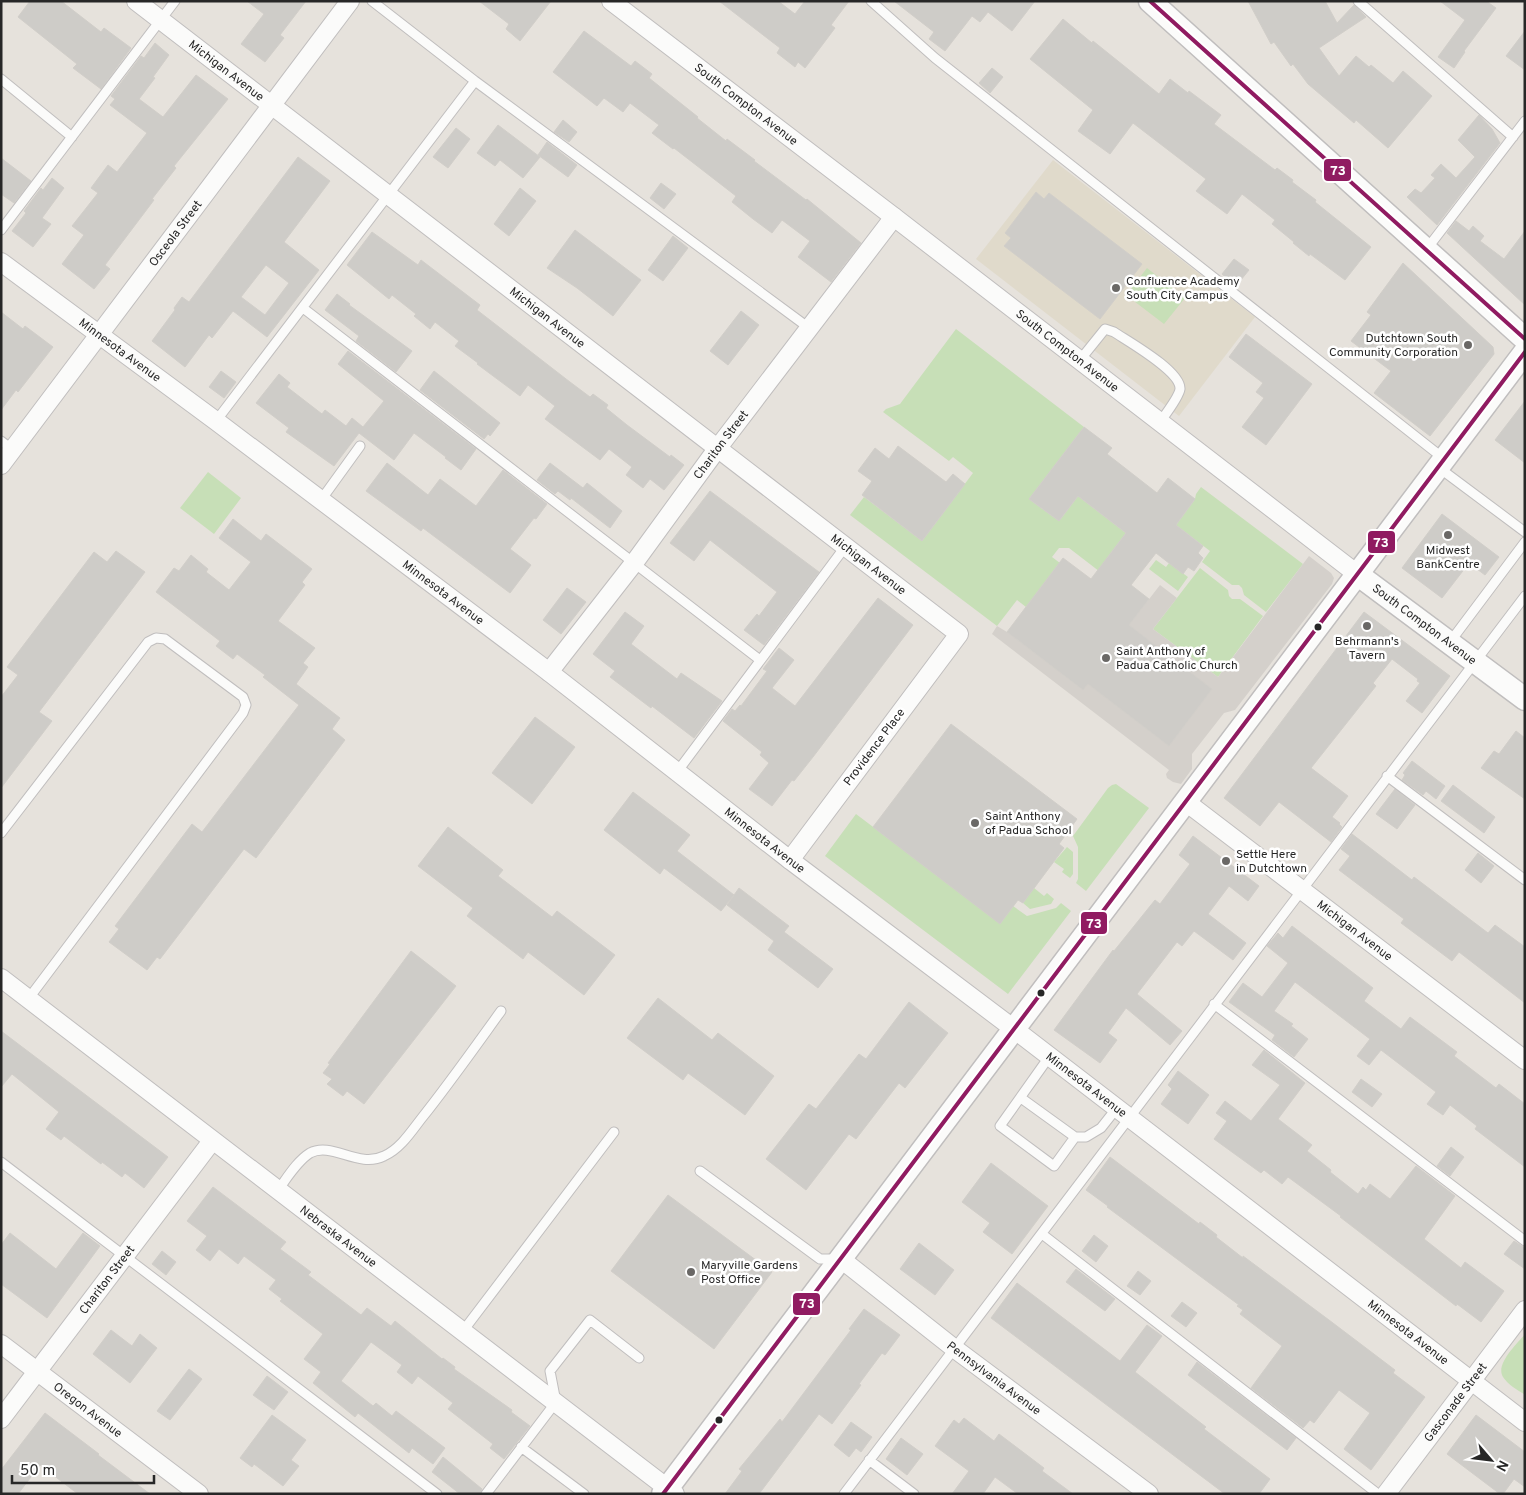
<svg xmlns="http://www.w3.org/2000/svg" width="1526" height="1495" viewBox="0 0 1526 1495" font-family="Overpass,sans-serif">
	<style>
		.education { fill: #e0dacb }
		.green { fill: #c7dfb7 }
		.plaza { fill: #d4d0cb }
		.building { fill: #ceccc8; stroke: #d1cec9; fill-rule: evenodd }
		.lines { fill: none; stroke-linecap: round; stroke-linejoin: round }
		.service-casing { stroke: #c0bebe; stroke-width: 11 }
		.minor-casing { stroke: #c0bebe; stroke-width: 20 }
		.tertiary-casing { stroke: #c0bebe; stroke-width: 25 }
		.service { stroke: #fbfbfa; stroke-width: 9 }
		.minor { stroke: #fbfbfa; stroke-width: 18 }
		.tertiary { stroke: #fbfbfa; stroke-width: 22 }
		.bus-1-casing { stroke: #fff; stroke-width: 8 }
		.bus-1 { stroke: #901b61; stroke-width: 4 }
		.poi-dot { fill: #6a6866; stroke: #fff; stroke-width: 2 }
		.bus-dot { fill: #272727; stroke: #fff; stroke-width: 2 }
		.labels { text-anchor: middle; stroke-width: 5; stroke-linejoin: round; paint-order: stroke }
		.street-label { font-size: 12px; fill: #272727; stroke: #fff }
		.poi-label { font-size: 12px; fill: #272727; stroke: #fff; text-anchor: start }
		.line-badge { stroke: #fff; stroke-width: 2 }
		.badge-label { font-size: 14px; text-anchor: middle; font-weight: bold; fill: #fff }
	</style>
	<rect width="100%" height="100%" fill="#e6e2dc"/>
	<path class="education" d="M1053,160L1255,317L1179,416L976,259Z"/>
	<path class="green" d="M1147,268L1185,298L1164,324L1126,295Z
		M956,329L1084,427L1029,499L1059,521L1078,496L1126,533L1107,558L1108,578L1069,548H1059L1052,557L1060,563L1026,607L1017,600L997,626L850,515L864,497L922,541L973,473L953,457L949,461L883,412L886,409L900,404Z
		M208,472L241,498L214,534L180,508Z
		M1201,487L1303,564L1266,612L1244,595L1242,588L1239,585H1232L1202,562L1210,551L1176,525L1195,499L1196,494Z
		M1156,560L1166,567L1169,563L1188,577L1178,591L1149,569Z
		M1200,568L1228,590L1229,596L1232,599H1240L1263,616L1218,677L1153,629Z
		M1116,784L1149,808L1086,891L1076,883L1078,879V847L1073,836L1108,788L1112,785Z
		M856,814L1000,923L1013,906L1027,916L1056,908L1061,903L1071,911L1008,994L825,856Z
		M1067,847L1073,852V874L1070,878L1062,872L1064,869L1054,862Z
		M1034,888L1044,896L1047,893L1054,899L1051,904L1030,909L1023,903Z
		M1525,1334V1395C1518,1390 1508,1385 1503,1377C1495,1364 1517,1344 1525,1334Z"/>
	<path class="plaza" d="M1309,556L1331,573L1334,578L1332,584L1235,710L1224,713L1192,754V769L1181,784L1173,782L1167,778L1166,774L1169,770L992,634L997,626L1007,632L1083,690L1088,684L1169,746L1212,689L1129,625L1160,585L1177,598L1153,629L1218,677Z"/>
	<path class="building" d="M30,1H61L101,32L104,28L131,48L101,89L73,68L77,64L18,17Z
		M247,1H306L280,35L284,38L265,62L241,44L264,14Z
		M479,1H551L520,41L506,29L509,24Z
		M719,1H778L795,14L805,1H849L831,25L835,28L805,68L798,62L795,67L777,53L780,48Z
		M894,1H1035L1012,31L988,12L980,22L972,16L945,51L929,39L934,32Z
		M1248,1H1325L1337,23L1354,5L1366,17L1319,48L1339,76L1356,56L1369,67L1371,65L1393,83L1403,71L1432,96L1388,148L1356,120L1354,123L1308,84L1293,64L1291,66L1274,42L1271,44Z
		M1440,1H1486L1496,8L1464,51L1465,52L1454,68L1438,57L1465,20Z
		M1063,19L1092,43L1093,41L1159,94L1170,79L1188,93L1189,91L1221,115L1214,124L1275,170L1277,168L1293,180L1292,182L1316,200L1315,202L1371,247L1345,280L1310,254L1309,256L1293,243L1294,242L1272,224L1275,220L1242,194L1227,214L1196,191L1206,179L1133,123L1110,154L1078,131L1093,110L1030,59Z
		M584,31L631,66L635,61L652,74L649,78L698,117L697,118L726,141L727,139L755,160L754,161L806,200L807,199L861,243L831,282L798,257L810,241L782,220L772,233L753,219L732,202L736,196L674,148L673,149L652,133L659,125L630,103L623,112L604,98L597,106L553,72Z
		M1525,31V70L1506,56Z
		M155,43L169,55L153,77L155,78L139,99L163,117L196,75L228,99L174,166L176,168L152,199L154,200L105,265L110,269L94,289L62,264L84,235L72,226L98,193L91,188L108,165L117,172L147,133L110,105L115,99L111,96L141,56L144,58Z
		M992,68L1003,77L990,93L979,83Z
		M1479,115L1492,129L1500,143L1437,225L1407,197L1415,189L1421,193L1435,178L1431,175L1441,164L1456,178L1475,157L1458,140Z
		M563,120L577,132L569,142L554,132Z
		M498,125L540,157L523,178L500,160L495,166L477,153Z
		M456,128L470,139L448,168L433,157Z
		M547,142L577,165L568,177L538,155Z
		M298,157L330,181L284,242L319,270L267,337L233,311L212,338L209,335L185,367L152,341L175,310L174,308L182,297L189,302ZM266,265L289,283L265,315L241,297Z
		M1,158L31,181L14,203L1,194Z
		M52,178L64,188L42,218L51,224L33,247L12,231L26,213L24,211L41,188L43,190Z
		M661,183L676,194L664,209L650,198Z
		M520,188L536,201L509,236L494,224Z
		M1036,192L1044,199L1049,193L1142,264L1100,319L1004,246L1011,238L1005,233Z
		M1456,221L1469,231L1473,226L1484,236L1480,241L1504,259L1525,231V305L1447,233Z
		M575,230L641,280L613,316L577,288L547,268Z
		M372,232L418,265L421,260L480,305L477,310L570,382L590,397L593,394L608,405L606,408L627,425L670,457L671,455L684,465L664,490L650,479L643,488L626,475L632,467L609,449L600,460L545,419L555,406L528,385L520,396L477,364L478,363L455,346L459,341L435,322L430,329L414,316L416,314L392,295L389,299L347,265Z
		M673,236L688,248L663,281L648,270Z
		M1234,259L1249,270L1236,286L1222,274Z
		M1403,263L1493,347L1494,354L1430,436L1374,393L1391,371L1351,341L1371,315L1367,312Z
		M337,294L350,304L349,305L412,351L396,372L356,341L359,336L325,310Z
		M741,311L759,325L728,365L710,351Z
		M1,312L23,329L25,326L53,347L18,392L16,390L1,410Z
		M1246,334L1312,384L1266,445L1242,427L1264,398L1256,392L1263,383L1229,357Z
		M348,351L476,449L461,470L445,458L446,457L414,433L394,460L359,433L334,466L286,432L289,428L256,403L279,374L290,383L287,387L322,414L325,410L346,426L352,418L363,427L384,401L338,364Z
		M221,371L236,382L224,398L209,387Z
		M434,371L500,423L490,436L488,434L484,439L420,390Z
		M1525,401V463L1495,440Z
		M1084,427L1112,448L1107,454L1157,493L1168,478L1195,499L1176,525L1203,546L1198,553L1203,558L1194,571L1188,567L1183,574L1156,553L1131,585L1149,599L1129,625L1212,689L1169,746L1088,684L1083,690L1007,632L1063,558L1091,579L1126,533L1078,496L1059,521L1029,499Z
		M898,446L946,482L953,474L965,484L922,541L862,495L872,481L858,471L875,448L889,459Z
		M387,463L428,495L440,479L476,506L503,470L547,504L536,519L534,518L510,549L531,565L510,593L423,528L421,531L366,491Z
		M550,463L583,488L587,483L622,511L610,528L571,498L570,500L558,491L555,494L537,480Z
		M710,491L819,572L764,645L744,630L757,614L759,616L777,592L710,540L694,561L670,543Z
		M1442,514L1499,557L1485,575L1469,563L1442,598L1402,568Z
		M233,519L261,541L266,534L312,569L302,582L305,585L278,621L315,648L303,663L308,667L296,684L340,718L332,729L345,740L256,858L244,849L160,959L157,957L147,970L109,942L119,929L115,926L192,824L202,832L299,705L263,677L265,675L237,654L233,659L216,646L220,641L156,592L174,568L179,571L191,555L208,569L206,572L229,590L251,562L219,538Z
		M116,551L145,572L39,712L52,721L1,788V697L18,675L7,667L94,552L107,562Z
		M567,588L586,602L561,634L543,620Z
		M878,598L913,625L813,757L794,781L792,780L772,806L749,789L769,763L760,755L762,752L723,721L732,709L735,711L740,705L741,706L767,671L763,669L779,648L794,660L772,688L795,706Z
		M625,612L644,626L631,644L677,679L681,673L722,701L694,738L652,706L651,708L610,677L615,671L593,654Z
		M1364,612L1450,676L1422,713L1406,701L1420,683L1417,681L1418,679L1392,659L1373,683L1376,686L1311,768L1348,796L1332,817L1340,823L1339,824L1342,827L1331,842L1279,802L1260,826L1224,798Z
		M535,717L575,747L532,804L492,773Z
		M951,724L1077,819L1059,844L1064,848L1023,903L1018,900L1000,924L873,827Z
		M1516,731L1525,738V799L1481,768L1494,751L1499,754Z
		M1412,761L1445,786L1436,799L1426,791L1423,795L1402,780L1405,775L1403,773Z
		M1453,785L1495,817L1484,833L1441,801Z
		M1395,789L1415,805L1397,829L1376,814Z
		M633,792L690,835L677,851L734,895L721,911L664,868L660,874L604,830Z
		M448,827L503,870L498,876L552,917L557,911L615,955L584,995L528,952L523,959L467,916L473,908L418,866Z
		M1352,834L1412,880L1414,877L1488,933L1495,925L1525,947V1003L1459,952L1452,961L1401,923L1404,919L1339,870L1350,856L1341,849Z
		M1193,836L1259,886L1248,901L1229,886L1208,914L1246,943L1233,960L1194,931L1182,946L1177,942L1137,994L1182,1031L1170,1045L1126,1008L1108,1033L1117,1040L1100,1063L1054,1030L1113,950L1114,951L1155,900L1160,904L1190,864L1179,855Z
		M1478,853L1494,866L1481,883L1465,870Z
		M739,888L789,926L784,932L833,969L818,988L768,950L774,941L727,905Z
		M1292,926L1373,988L1364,1001L1401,1029L1410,1017L1457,1052L1454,1056L1496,1088L1499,1084L1525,1104V1167L1475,1129L1477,1126L1450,1105L1443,1115L1427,1104L1436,1092L1381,1050L1369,1065L1357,1056L1370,1039L1295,982L1274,1011L1293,1024L1291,1026L1308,1039L1294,1057L1272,1040L1275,1035L1229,1002L1243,983L1262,997L1288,963L1267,946L1278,933L1283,938Z
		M411,951L456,986L364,1104L347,1091L343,1096L327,1084L332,1079L323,1073L330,1064L328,1063Z
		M658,998L712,1040L718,1033L774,1076L745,1115L688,1073L683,1080L627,1038Z
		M909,1002L948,1033L905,1088L899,1083L856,1139L849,1134L806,1190L766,1159L809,1104L816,1109L859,1054L866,1059Z
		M1,1031L168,1157L144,1188L125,1173L122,1177L102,1162L101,1164L64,1136L61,1140L46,1129L59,1112L12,1074L1,1087Z
		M1264,1050L1305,1083L1278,1119L1312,1145L1307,1151L1331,1170L1330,1172L1358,1194L1363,1187L1366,1190L1370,1184L1390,1199L1416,1166L1455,1196L1424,1239L1461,1268L1465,1262L1504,1291L1481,1322L1457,1304L1456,1306L1340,1217L1341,1216L1288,1177L1282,1184L1264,1170L1261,1173L1214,1139L1227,1121L1216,1113L1225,1101L1251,1121L1280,1085L1252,1065Z
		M1178,1071L1209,1095L1188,1124L1161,1104L1172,1089L1168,1085Z
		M1361,1079L1382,1094L1372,1107L1352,1092Z
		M1451,1147L1464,1157L1450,1176L1437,1166Z
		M1110,1157L1199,1224L1200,1222L1217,1235L1216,1237L1243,1258V1256L1329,1320L1395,1370L1393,1373L1425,1397L1371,1470L1344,1449L1370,1413L1339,1390L1314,1423L1310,1420L1303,1428L1251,1388L1282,1346L1240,1314L1243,1310L1237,1306L1239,1305L1107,1207L1108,1206L1086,1190Z
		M991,1163L1048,1206L1012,1254L983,1232L990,1223L962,1202Z
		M213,1187L286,1242L280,1249L311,1272L308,1275L361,1315L367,1308L391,1326L395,1321L442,1359L443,1358L455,1367L454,1369L512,1410L511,1412L530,1426L504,1459L490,1448L493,1444L448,1409L453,1403L418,1376L412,1384L397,1372L402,1365L371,1342L341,1381L373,1406L376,1403L392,1416L396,1411L445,1448L433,1464L412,1448L409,1453L358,1413L355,1417L313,1383L321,1372L304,1359L323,1334L280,1301L282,1299L269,1289L276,1280L244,1256L238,1264L219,1249L210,1261L196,1250L207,1236L187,1221Z
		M668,1195L772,1272L714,1349L611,1271Z
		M10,1233L56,1269L83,1233L100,1246L47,1318L1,1284V1245Z
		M1094,1235L1108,1246L1096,1262L1082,1251Z
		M1514,1241L1525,1248V1269L1504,1254Z
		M919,1243L954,1270L935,1295L900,1269Z
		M162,1251L176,1262L166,1275L152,1264Z
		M1076,1269L1115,1299L1105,1311L1066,1282Z
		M1138,1271L1151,1281L1140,1295L1127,1286Z
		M1017,1283L1120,1361L1147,1325L1162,1336L1135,1372L1206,1427L1204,1429L1270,1479L1259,1494H1225L991,1318Z
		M1182,1302L1197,1313L1186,1327L1171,1316Z
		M864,1309L900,1335L885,1355L882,1353L859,1384L861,1385L832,1424L819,1414L759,1494H725L742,1471L739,1469L780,1419L782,1422L851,1330L849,1329Z
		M111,1330L132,1346L140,1334L157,1348L130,1383L93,1354Z
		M1197,1362L1296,1438L1287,1450L1188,1375Z
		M189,1369L202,1379L170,1420L157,1411Z
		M267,1376L288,1392L274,1410L253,1395Z
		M45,1413L99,1454L98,1455L150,1494H78L40,1465L18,1494H1V1470Z
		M272,1415L306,1440L291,1460L299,1466L283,1486L254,1464L252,1467L240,1458Z
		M1476,1415L1525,1452V1487L1514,1479L1503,1494H1500L1447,1454Z
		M964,1418L994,1441L999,1434L1044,1468L1042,1471L1073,1494H1018L995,1477L983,1494H952L969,1471L935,1446L954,1420L959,1424Z
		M851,1422L872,1437L861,1452L856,1448L849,1457L834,1445Z
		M901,1438L923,1454L907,1475L886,1459Z
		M443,1457L482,1489L480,1494H460L432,1472Z"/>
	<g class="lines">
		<g class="service-casing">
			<path id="service" d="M372,1L475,81L809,328
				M871,1L935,58L1443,458
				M1358,1L1513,137
				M1,79L72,137
				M1,230L175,1
				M1426,250L1525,121
				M303,308L760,660
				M1080,360L1105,329L1114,332C1129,342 1181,371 1180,389C1179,397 1165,415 1160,422
				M216,421L475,81
				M1,441L13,450
				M1438,467L1525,532
				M321,500L360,446
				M1450,642L1525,542
				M677,772L845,547
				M1387,776L1525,880
				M1,833L148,642L156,638L165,639L243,697L246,705L243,713L29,998
				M1214,1004L1525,1241
				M1049,1057L1000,1126L1054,1166L1075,1137
				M1021,1098L1075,1137H1086L1101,1128L1116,1109
				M1,1162L437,1494
				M700,1171L820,1259H838
				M278,1190C287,1178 297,1161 310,1153C332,1141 358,1169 384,1156C400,1149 411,1132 421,1119C449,1084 475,1047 501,1011
				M1042,1234L1378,1494
				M463,1331L614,1132
				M521,1447L584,1494
				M869,1460L914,1494
				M486,1494L556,1402L550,1371L590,1320L639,1358
				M844,1494L1525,596"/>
		</g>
		<g class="minor-casing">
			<g id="minor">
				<path id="s1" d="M136,1L959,634L790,860"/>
				<path id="s2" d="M611,1L894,217L1357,574"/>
				<path id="s3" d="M1,262L216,421L549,672L790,860L1014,1029L1525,1422"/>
				<path id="s4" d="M1,465L350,1"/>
				<path id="s5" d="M549,672L634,563L717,449L894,217"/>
				<path id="s6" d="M1186,802L1525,1060"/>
				<path id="s7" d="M1,978L675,1494"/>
				<path id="s8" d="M841,1259L955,1349L1149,1494"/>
				<path id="s9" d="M1,1344L199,1494"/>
				<path id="s10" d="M1,1419L212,1141"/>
				<path id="s11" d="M1386,1494L1525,1310"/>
			</g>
		</g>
		<g class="tertiary-casing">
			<g id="tertiary">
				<path d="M1150,1L1525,339"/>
				<path id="s12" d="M1357,574L1525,699"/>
				<path d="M663,1494L1525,352"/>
			</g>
		</g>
		<use href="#service" class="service"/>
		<use href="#minor" class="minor"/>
		<use href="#tertiary" class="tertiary"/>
		<g class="bus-1-casing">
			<path id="bus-1" d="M1150,1L1525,339
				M663,1494L1525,352"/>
		</g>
		<use href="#bus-1" class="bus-1"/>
	</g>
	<g class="poi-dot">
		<circle cx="1116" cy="288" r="5"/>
		<circle cx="1468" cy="345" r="5"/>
		<circle cx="1448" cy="535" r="5"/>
		<circle cx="1367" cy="626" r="5"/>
		<circle cx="1106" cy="658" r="5"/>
		<circle cx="975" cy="823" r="5"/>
		<circle cx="1226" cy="861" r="5"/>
		<circle cx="691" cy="1272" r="5"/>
	</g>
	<g class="bus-dot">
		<circle cx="1318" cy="627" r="4.5"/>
		<circle cx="1041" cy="993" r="4.5"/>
		<circle cx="719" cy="1420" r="4.5"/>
	</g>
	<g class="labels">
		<g class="street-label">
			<text dy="4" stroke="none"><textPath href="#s1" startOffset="114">Michigan Avenue</textPath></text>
			<text dy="4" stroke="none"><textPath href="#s2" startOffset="170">South Compton Avenue</textPath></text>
			<text dy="4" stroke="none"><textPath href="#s4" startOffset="290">Osceola Street</textPath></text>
			<text dy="4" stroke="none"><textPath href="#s1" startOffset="519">Michigan Avenue</textPath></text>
			<text dy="4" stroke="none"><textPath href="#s3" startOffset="148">Minnesota Avenue</textPath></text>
			<text dy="4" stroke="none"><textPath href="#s2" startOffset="575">South Compton Avenue</textPath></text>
			<text dy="4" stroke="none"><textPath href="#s5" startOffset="285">Chariton Street</textPath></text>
			<text dy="4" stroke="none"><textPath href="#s1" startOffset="924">Michigan Avenue</textPath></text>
			<text dy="4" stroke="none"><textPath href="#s3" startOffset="552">Minnesota Avenue</textPath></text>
			<text dy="4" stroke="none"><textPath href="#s12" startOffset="84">South Compton Avenue</textPath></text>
			<text transform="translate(874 747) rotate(-53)" y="4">Providence Place</text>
			<text dy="4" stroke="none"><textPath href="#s3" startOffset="958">Minnesota Avenue</textPath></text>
			<text dy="4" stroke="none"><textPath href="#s6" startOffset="212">Michigan Avenue</textPath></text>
			<text dy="4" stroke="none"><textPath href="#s3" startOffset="1362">Minnesota Avenue</textPath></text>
			<text dy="4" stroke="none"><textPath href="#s7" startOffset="425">Nebraska Avenue</textPath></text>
			<text dy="4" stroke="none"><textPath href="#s10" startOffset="175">Chariton Street</textPath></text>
			<text dy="4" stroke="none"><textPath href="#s3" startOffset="1768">Minnesota Avenue</textPath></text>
			<text dy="4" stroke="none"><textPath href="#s8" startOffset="194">Pennsylvania Avenue</textPath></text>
			<text dy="4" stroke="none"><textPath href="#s11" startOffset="115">Gasconade Street</textPath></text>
			<text dy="4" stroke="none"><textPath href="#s9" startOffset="109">Oregon Avenue</textPath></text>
		</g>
		<g class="poi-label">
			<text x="1126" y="285">Confluence Academy<tspan x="1126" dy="14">South City Campus</tspan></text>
			<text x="1458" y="342" text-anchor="end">Dutchtown South<tspan x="1458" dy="14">Community Corporation</tspan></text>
			<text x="1448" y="554" text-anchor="middle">Midwest<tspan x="1448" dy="14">BankCentre</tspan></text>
			<text x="1367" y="645" text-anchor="middle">Behrmann's<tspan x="1367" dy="14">Tavern</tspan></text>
			<text x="1116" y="655">Saint Anthony of<tspan x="1116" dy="14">Padua Catholic Church</tspan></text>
			<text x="985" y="820">Saint Anthony<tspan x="985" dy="14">of Padua School</tspan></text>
			<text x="1236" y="858">Settle Here<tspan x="1236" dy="14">in Dutchtown</tspan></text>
			<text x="701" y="1269">Maryville Gardens<tspan x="701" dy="14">Post Office</tspan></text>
		</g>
	</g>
	<g class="line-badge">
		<rect x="1323" y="158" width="29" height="24" rx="5" fill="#901b61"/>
		<rect x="1367" y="530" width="29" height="24" rx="5" fill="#901b61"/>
		<rect x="1080" y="911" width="28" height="24" rx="5" fill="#901b61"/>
		<rect x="792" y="1292" width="29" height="24" rx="5" fill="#901b61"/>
	</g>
	<g class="badge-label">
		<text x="1338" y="175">73</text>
		<text x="1381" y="547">73</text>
		<text x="1094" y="928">73</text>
		<text x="807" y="1308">73</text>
	</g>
	<rect width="1526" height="1495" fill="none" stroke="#272727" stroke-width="5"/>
	<g transform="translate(1491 1460) rotate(118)" stroke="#ffffff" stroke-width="4" paint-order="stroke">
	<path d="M0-4L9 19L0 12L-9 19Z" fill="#272727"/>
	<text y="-8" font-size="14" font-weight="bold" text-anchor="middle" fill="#272727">N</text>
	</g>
	<path d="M12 1475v8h142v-8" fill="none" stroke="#272727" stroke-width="2.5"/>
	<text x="20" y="1475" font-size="15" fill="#272727" stroke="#ffffff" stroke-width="4" paint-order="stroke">50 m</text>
</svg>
